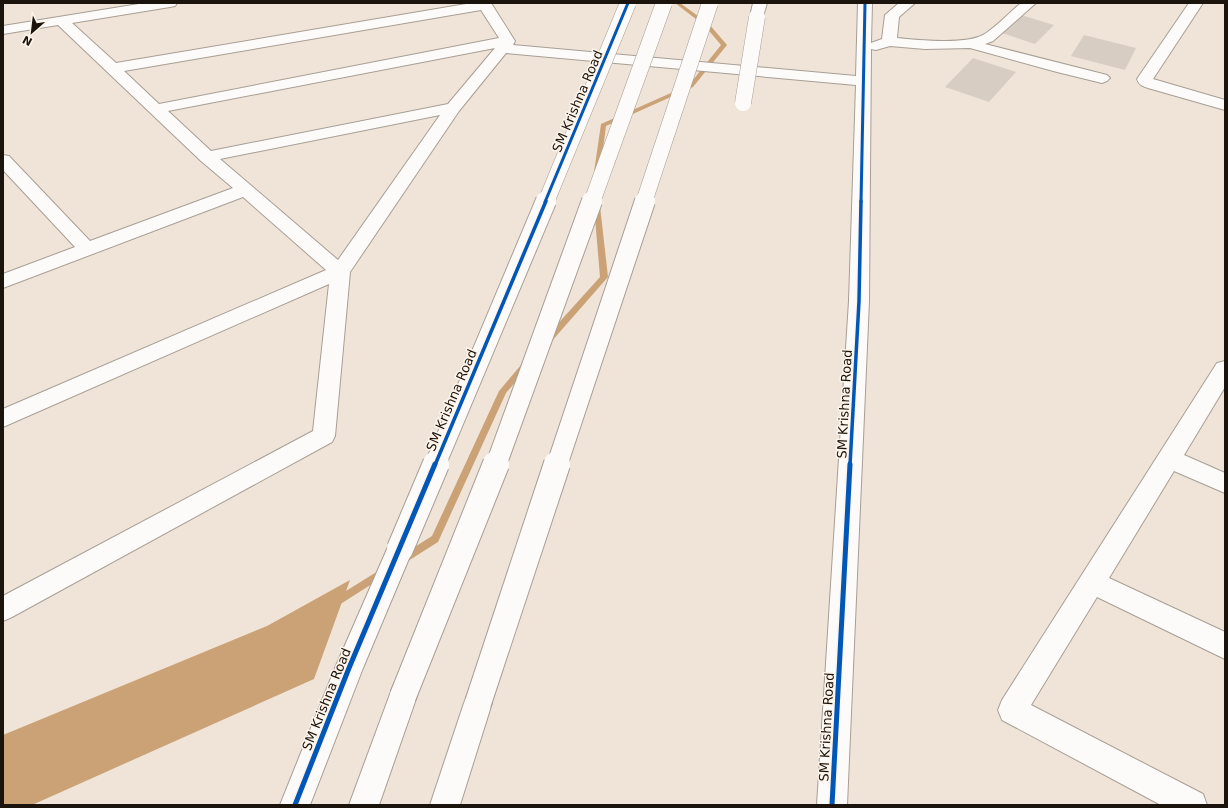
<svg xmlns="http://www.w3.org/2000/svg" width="1228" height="808" viewBox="0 0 1228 808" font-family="'DejaVu Sans',sans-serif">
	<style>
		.water { fill: #caa276 }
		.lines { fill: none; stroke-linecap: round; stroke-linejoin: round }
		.stream { fill: #caa276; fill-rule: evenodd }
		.building { fill: #d7cdc3 }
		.minor-casing { stroke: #a79e95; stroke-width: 2 }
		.highway-casing { stroke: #a79e95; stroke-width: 2 }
		.minor { fill: #fdfbf9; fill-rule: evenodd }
		.highway { fill: #fdfbf9; fill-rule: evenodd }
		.minor-bridge-far2-casing { stroke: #a79e95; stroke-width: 17; stroke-linecap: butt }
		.minor-bridge-far1-casing { stroke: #a79e95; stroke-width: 22; stroke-linecap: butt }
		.minor-bridge-casing { stroke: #a79e95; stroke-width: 28; stroke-linecap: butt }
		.highway-bridge-far2-casing { stroke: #a79e95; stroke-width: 17; stroke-linecap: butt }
		.highway-bridge-far1-casing { stroke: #a79e95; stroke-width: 22; stroke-linecap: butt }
		.highway-bridge-casing { stroke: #a79e95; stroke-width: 28; stroke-linecap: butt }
		.minor-bridge-far2 { stroke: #fdfbf9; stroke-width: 16 }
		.minor-bridge-far1 { stroke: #fdfbf9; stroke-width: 20 }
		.minor-bridge { stroke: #fdfbf9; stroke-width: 26 }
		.highway-bridge-far2 { stroke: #fdfbf9; stroke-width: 16 }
		.highway-bridge-far1 { stroke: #fdfbf9; stroke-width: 20 }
		.highway-bridge { stroke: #fdfbf9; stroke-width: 26 }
		.cycleway-far2-casing { stroke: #fdf4eb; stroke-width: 5 }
		.cycleway-far1-casing { stroke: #fdf4eb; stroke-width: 6 }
		.cycleway-casing { stroke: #fdf4eb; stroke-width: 8 }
		.cycleway-far2 { stroke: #0057b8; stroke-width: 3 }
		.cycleway-far1 { stroke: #0057b8; stroke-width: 3.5 }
		.cycleway { stroke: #0057b8; stroke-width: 5 }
		.labels { text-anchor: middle; stroke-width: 3; stroke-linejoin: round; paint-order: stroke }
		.street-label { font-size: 13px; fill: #1b140c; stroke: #fdf4eb }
	</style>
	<rect width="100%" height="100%" fill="#f0e4d8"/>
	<path class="water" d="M350,580L314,679L32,805H3V735L267,626Z"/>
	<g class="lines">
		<path class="stream" d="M675,3H680L709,24L727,45L693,87L606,126L600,172L597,174L595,173L594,172L601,124L689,85L721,45L705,26Z
			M597,204L600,206L608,277L551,342H545L544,340L545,338L600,277L594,206Z
			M524,364L528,367L506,393L438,542L408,561L405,562L402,561L400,558L402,555L432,536L499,391L521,365Z
			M383,568L386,569L388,572L386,575L339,605L336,606L333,605L331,602L333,599Z"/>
	</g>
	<path class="building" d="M1021,15L1054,25L1035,44L1002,33Z
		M1084,35L1136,48L1125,70L1071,56Z
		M973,58L1016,72L989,102L945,87Z"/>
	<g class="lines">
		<g class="minor-casing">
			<path id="minor" d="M145,3H177L175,6L170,7L72,23L116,63L472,3H491L515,41L513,45L856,76L858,3H872L871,43L882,39L885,15L899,3H915L899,17L897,38C918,40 964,45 983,35C994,29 1010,12 1021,3H1036L993,41L985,44L1107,75L1110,78L1107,81L1102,83L1057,72L970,48L925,49L890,46L876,50L871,49L869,301L847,805H817L849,301L856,85L506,53L459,111L350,272L335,436L332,442L12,617L3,621V596L313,431L329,284L3,427V409L326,270L243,197L3,288V274L75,247L3,170V155L9,156L90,241L233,188L201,161L58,25L3,34V26ZM481,10L499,38L159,104L124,71ZM495,48L448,104L211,151L168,111ZM440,115L338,260L220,159Z
				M753,3H767L762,20L757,21L752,20L750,17Z
				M1189,3H1203L1153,79L1225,100V110L1148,88C1142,86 1139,85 1137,79Z
				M1225,361V387L1184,455L1225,473V493L1174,471L1109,578L1225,632V659L1097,597L1031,705L1203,794L1207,805H1161L1002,720L998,710L1002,700L1217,363Z
				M400,538L409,541L413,549L363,668L310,805H280L335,668L387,549L391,541Z"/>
		</g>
		<g class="highway-casing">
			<path id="highway" d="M403,682L413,686L417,696L379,805H349L393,686Z
				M478,689L488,693L492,703L460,805H430L464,703L468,693Z"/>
		</g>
		<use href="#minor" class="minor"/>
		<use href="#highway" class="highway"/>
		<g class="minor-bridge-far2-casing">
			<path id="minor-bridge-far2" d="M743,103L757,17
				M546,202L628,3"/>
		</g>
		<g class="minor-bridge-far1-casing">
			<path id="minor-bridge-far1" d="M435,465L546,201"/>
		</g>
		<g class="minor-bridge-casing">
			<path id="minor-bridge" d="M400,549L436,464"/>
		</g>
		<g class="highway-bridge-far2-casing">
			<path id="highway-bridge-far2" d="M592,202L664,3
				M644,202L710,3"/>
		</g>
		<g class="highway-bridge-far1-casing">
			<path id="highway-bridge-far1" d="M496,465L592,201
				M557,465L645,201"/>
		</g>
		<g class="highway-bridge-casing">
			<path id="highway-bridge" d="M403,696L496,464
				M478,703L557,464"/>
		</g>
		<use href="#minor-bridge-far2" class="minor-bridge-far2"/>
		<use href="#minor-bridge-far1" class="minor-bridge-far1"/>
		<use href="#minor-bridge" class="minor-bridge"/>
		<use href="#highway-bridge-far2" class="highway-bridge-far2"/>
		<use href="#highway-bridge-far1" class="highway-bridge-far1"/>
		<use href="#highway-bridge" class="highway-bridge"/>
		<g class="cycleway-far2-casing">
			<path id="cycleway-far2" d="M545,202L628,3
				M861,202L865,3"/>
		</g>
		<g class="cycleway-far1-casing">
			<path id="cycleway-far1" d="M435,465L546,201
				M850,465L859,301L861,201"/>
		</g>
		<g class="cycleway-casing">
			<path id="cycleway" d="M295,805L349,668L435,464
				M832,805L850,464"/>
		</g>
		<use href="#cycleway-far2" class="cycleway-far2"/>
		<use href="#cycleway-far1" class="cycleway-far1"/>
		<use href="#cycleway" class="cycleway"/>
	</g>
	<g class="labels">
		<g class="street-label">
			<text transform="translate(577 101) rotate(-67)" y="5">SM Krishna Road</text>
			<text transform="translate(451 400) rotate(-67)" y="5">SM Krishna Road</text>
			<text transform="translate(844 404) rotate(-87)" y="5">SM Krishna Road</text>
			<text transform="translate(326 699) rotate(-68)" y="5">SM Krishna Road</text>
			<text transform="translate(826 727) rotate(-87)" y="5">SM Krishna Road</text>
		</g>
	</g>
	<rect width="1228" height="808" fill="none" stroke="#1b140c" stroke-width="8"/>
	<g transform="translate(32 32) rotate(208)" stroke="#fdf4eb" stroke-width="3" paint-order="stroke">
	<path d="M0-3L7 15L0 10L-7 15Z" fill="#1b140c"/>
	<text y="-6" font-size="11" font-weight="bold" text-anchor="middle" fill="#1b140c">N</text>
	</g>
</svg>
